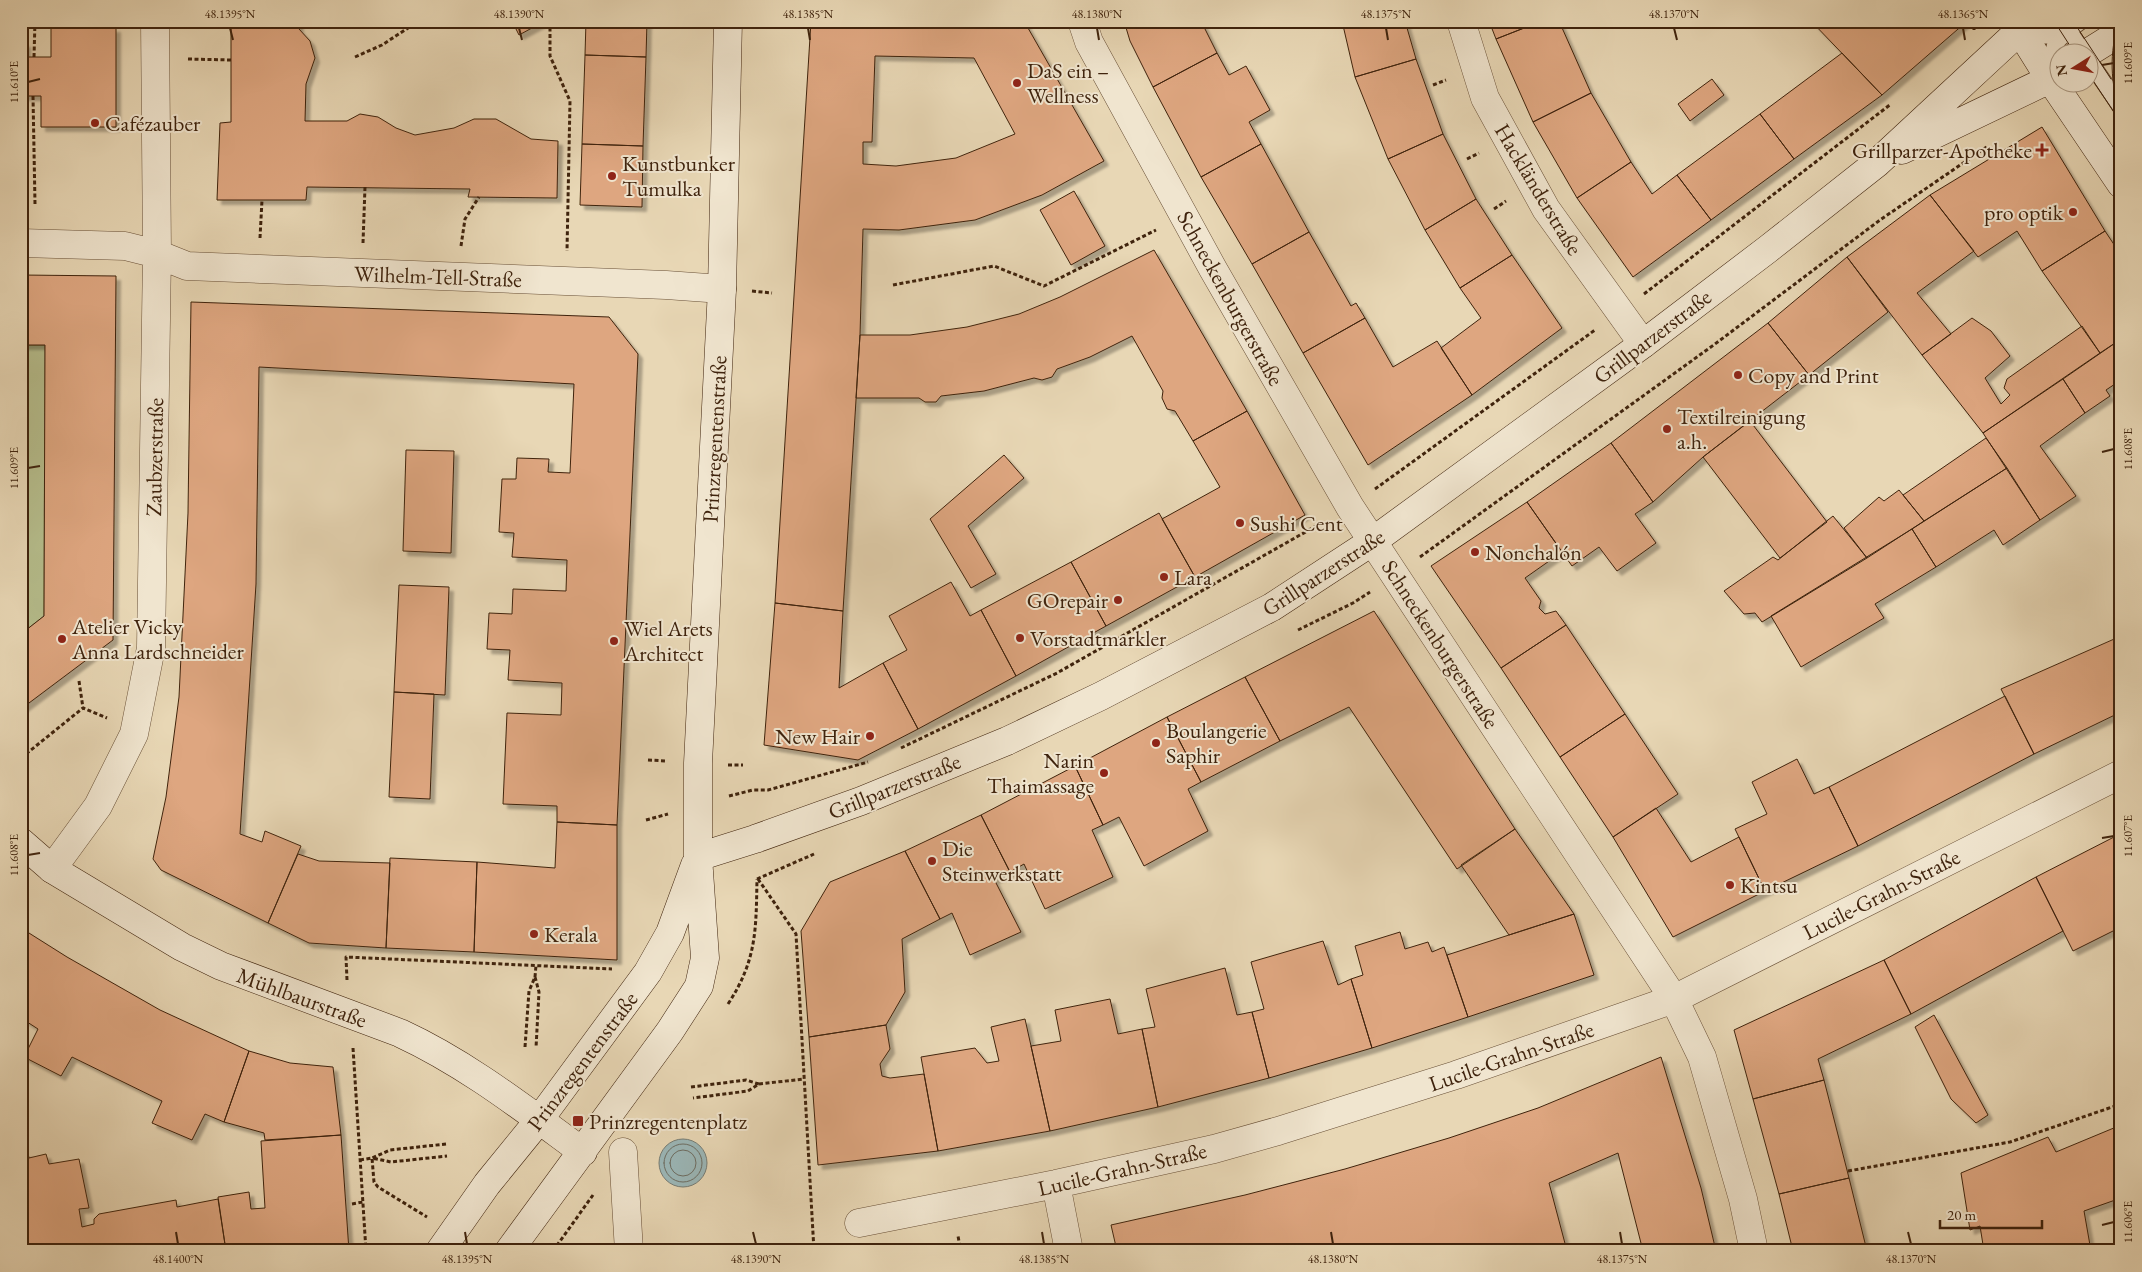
<svg xmlns="http://www.w3.org/2000/svg" width="2142" height="1272" viewBox="0 0 2142 1272" font-family="'EB Garamond',serif">
	<style>
		.green { fill: #b6be8d; stroke: #7a704d }
		.water { fill: #9bb7b8; stroke: #767c74 }
		.lines { fill: none; stroke-linecap: round; stroke-linejoin: round }
		.shore { stroke: #6d6d62; stroke-width: 1 }
		.building { fill: #dea680; stroke: #3f230d; fill-rule: evenodd; filter: url(#shadow) }
		.lane-casing { stroke: #695037; stroke-width: 18 }
		.street-casing { stroke: #695037; stroke-width: 29 }
		.secondary-casing { stroke: #3f230d; stroke-width: 29 }
		.path { stroke: #3f230d; stroke-width: 3; stroke-dasharray: 4 2.5; stroke-linecap: butt }
		.lane { stroke: #f0e5cf; stroke-width: 16 }
		.street { stroke: #f0e5cf; stroke-width: 28 }
		.secondary { stroke: #f0e5cf; stroke-width: 28 }
		.tram { stroke: #3f230d; stroke-width: 1 }
		.ticks { fill: none; stroke: #3f230d; stroke-width: 2 }
		.poi-dot { fill: #8f2418; stroke: #f0e5cf; stroke-width: 2 }
		.labels { text-anchor: middle; stroke-width: 4; stroke-linejoin: round; paint-order: stroke }
		.poi-label { font-size: 22px; fill: #3f230d; stroke: #f0e5cf; text-anchor: start }
		.street-label { font-size: 22px; fill: #3f230d; stroke: #f0e5cf }
		.neatline { fill: none; stroke: #3f230d; stroke-width: 2 }
		.ticks-label { font-size: 12px; text-anchor: middle; fill: #3f230d }
	</style>
	<defs>
		<filter id="shadow"><feDropShadow dx="4.5" dy="4.5" stdDeviation="1" flood-color="#0004"/></filter>
	</defs>
	<rect width="100%" height="100%" fill="#e8d7b5"/>
	<filter id="stains"><feTurbulence type="fractalNoise" baseFrequency=".004" numOctaves="4"/><feColorMatrix values="0 0 0 0 .2 0 0 0 0 .09 0 0 0 0 .02 0 0 0 .5 -.17"/></filter>
	<radialGradient id="worn" r=".72"><stop offset=".6" stop-color="#630" stop-opacity="0"/><stop offset="1" stop-color="#630" stop-opacity=".3"/></radialGradient>
	<path class="green" d="M21,345H45L44,616L21,634Z"/>
	<path class="water" d="M659 1163a24 24 0 1 1 48 0a24 24 0 1 1-48 0Z"/>
	<g class="lines">
		<path class="shore" d="M664 1163a19 19 0 1 1 38 0a19 19 0 1 1-38 0Z
			M670 1163a13 13 0 1 1 26 0a13 13 0 1 1-26 0Z"/>
	</g>
	<path class="building" d="M51,21H104L105,28H116V127H41V96H25V57H51Z
		M231,21H298L299,29L310,41L315,58L306,84L305,121H347L360,114L378,117L396,128L415,135L454,128L474,119H496L531,139L558,141L557,198L468,197L470,189L307,187L306,200H217L220,123L231,122Z
		M512,21H542L543,22L519,35Z
		M586,21H647L646,57L585,55Z
		M811,21H1024L1104,161L1042,195L975,220L899,230L863,229L860,335L843,611L775,603ZM875,56L974,58L1015,134L956,158L896,166L863,164V142H872Z
		M1124,21H1201L1217,53L1153,87L1130,41Z
		M1342,21H1405L1416,59L1355,77Z
		M1489,21H1542L1496,39Z
		M1542,21H1559L1591,93L1533,122L1496,39Z
		M1811,21H1964L1965,23L1882,95Z
		M21,43H26L25,96H21Z
		M1217,53L1229,75L1246,66L1270,110L1249,122L1261,144L1201,177L1153,87Z
		M1842,53L1882,95L1794,159L1760,114Z
		M585,55L646,57L643,146L582,144Z
		M1416,59L1443,134L1388,159L1355,77Z
		M1712,79L1724,95L1690,121L1678,104Z
		M1591,93L1631,162L1577,198L1533,122Z
		M1760,114L1794,159L1711,220L1677,175Z
		M2042,127L2105,231L2042,271L2017,231L1978,257L1930,195Z
		M1443,134L1476,199L1425,230L1388,159Z
		M582,144L643,146L642,207L580,205Z
		M1261,144L1309,232L1252,264L1201,177Z
		M1631,162L1652,194L1677,175L1711,220L1633,277L1577,198Z
		M1074,191L1105,246L1071,265L1040,210Z
		M1930,195L1974,251L1917,293L1951,334L1922,355L1847,257Z
		M1476,199L1512,255L1460,288L1425,230Z
		M2105,231L2121,255V339L2100,353L2042,271Z
		M1309,232L1351,306L1356,303L1365,318L1303,353L1252,264Z
		M1154,250L1247,411L1193,441L1175,411L1167,409L1162,398L1163,391L1132,336L1090,357L1057,369L1052,377L1042,380L1034,378L984,391L941,396L936,402H925L919,398H856L860,335H910L967,327L1019,314L1060,297Z
		M1512,255L1562,328L1472,395L1441,348L1481,318L1460,288Z
		M1847,257L1888,312L1809,375L1768,323Z
		M21,275L116,276L113,640L21,709V634L44,616L45,345H21Z
		M191,302L609,317L638,354L617,825L557,822V806L503,804L507,713L561,715L562,683L508,680L510,650L487,649L489,613L512,614L513,589L566,591L567,560L512,557L514,533L499,532L502,479H516L517,458L549,459L548,472L570,473L574,384L259,367L256,584L240,834L262,842L265,831L301,846L268,923L161,870L153,859L166,797L179,697L188,513Z
		M1365,318L1393,367L1437,341L1472,395L1368,465L1303,353Z
		M1972,318L1991,331L2010,356L1985,378L2001,404L2010,395L2004,388L2007,379L2082,326L2100,353L1983,433L1922,355Z
		M1768,323L1809,375L1703,457L1653,502L1611,443Z
		M2121,339V380L2106,390L2110,396L2085,413L2063,379Z
		M2063,379L2085,413L2040,446L2076,496L2040,520L1983,433Z
		M1247,411L1305,515L1195,577L1162,519L1220,487L1193,441Z
		M1750,421L1827,522L1780,558L1703,457Z
		M1986,438L2007,468L1924,521L1903,495Z
		M1611,443L1653,502L1635,514L1656,543L1617,571L1599,547L1572,566L1527,502Z
		M406,450L454,451L451,553L403,551Z
		M1004,455L1024,478L968,526L996,574L971,588L930,519Z
		M2007,468L2040,520L2003,545L1994,530L1936,567L1912,529Z
		M1899,490L1924,521L1867,558L1844,528L1879,497L1884,501Z
		M1527,502L1562,552L1525,578L1541,601L1539,608L1545,614L1556,611L1566,625L1501,668L1431,566Z
		M1159,513L1195,577L1106,626L1071,562Z
		M1833,516L1867,558L1762,622L1755,613L1744,614L1724,591L1773,557L1778,560Z
		M1912,529L1936,567L1875,604L1884,618L1801,667L1771,616Z
		M1071,562L1106,626L1016,676L981,610Z
		M951,582L970,616L981,610L1016,676L918,729L883,663L907,650L889,616Z
		M399,585L449,587L445,695L394,692Z
		M775,603L843,611L839,688L883,663L918,729L858,760L764,745Z
		M1374,611L1515,829L1457,869L1349,707L1280,741L1245,677Z
		M1566,625L1625,714L1560,757L1501,668Z
		M2121,636V712L2034,754L2001,689Z
		M1245,677L1280,741L1201,782L1167,717Z
		M394,692L434,694L430,799L389,797Z
		M2005,696L2034,754L1858,846L1829,787Z
		M1625,714L1678,794L1613,837L1560,757Z
		M1167,717L1201,782L1188,789L1208,831L1144,866L1119,817L1103,825L1075,766Z
		M1797,759L1814,794L1829,787L1858,846L1765,891L1735,829L1767,814L1752,782Z
		M1075,766L1103,825L1092,830L1113,877L1045,909L1024,864L1010,872L981,815Z
		M1656,808L1691,862L1739,837L1765,891L1673,937L1613,837Z
		M981,815L1010,872L994,879L1021,932L970,955L952,913L940,919L905,851Z
		M557,822L617,825V960L474,952L477,862L555,868Z
		M1515,829L1574,914L1509,935L1461,865Z
		M2116,836L2121,847V927L2073,951L2036,877Z
		M905,851L940,919L902,939L905,992L886,1025L809,1037L801,931L830,882Z
		M298,854L319,861L390,863L386,948L309,943L268,923Z
		M390,858L477,862L474,952L386,948Z
		M2036,877L2063,931L1911,1014L1884,960Z
		M1574,914L1594,975L1468,1017L1447,955Z
		M21,928L67,957L160,1010L249,1051L224,1122L205,1114L192,1140L152,1123L162,1101L72,1057L61,1076L24,1057L38,1029L21,1018Z
		M1400,932L1405,949L1428,942L1432,952L1444,947L1468,1017L1372,1048L1351,979L1363,975L1355,946Z
		M1323,941L1338,985L1351,979L1372,1048L1269,1078L1252,1012L1264,1009L1251,962Z
		M1884,960L1911,1014L1818,1059L1824,1080L1753,1099L1734,1030Z
		M1225,968L1237,1015L1252,1012L1269,1078L1158,1107L1142,1029L1155,1027L1146,989Z
		M1110,999L1118,1034L1142,1029L1158,1107L1050,1131L1031,1046L1061,1041L1055,1010Z
		M1934,1015L1988,1115L1976,1123L1951,1099L1915,1027Z
		M1025,1019L1050,1131L938,1151L921,1057L975,1048L987,1063L999,1061L991,1027Z
		M886,1025L890,1049L880,1064L882,1076L890,1078L924,1074L938,1151L818,1165L809,1037Z
		M249,1051L290,1063L333,1067L341,1135L265,1140L264,1133L224,1122Z
		M1661,1057L1701,1188L1716,1251H1643L1618,1153L1549,1183L1567,1251H1117L1111,1225L1245,1195L1345,1169L1449,1138L1538,1108Z
		M1824,1080L1849,1178L1779,1194L1753,1099Z
		M2121,1125V1198L2084,1211L2091,1251H2007L2006,1245L1991,1251H1984L1980,1226L1970,1230L1961,1173L2048,1137L2056,1152Z
		M341,1135L349,1251H226L218,1197L249,1192L251,1209L265,1208L261,1141Z
		M28,1153L29,1158L46,1154L49,1164L79,1159L89,1208L79,1209L82,1227L94,1224V1219L99,1214L176,1200L177,1207L218,1199L226,1251H21V1155Z
		M1849,1178L1867,1251H1793L1779,1194Z"/>
	<g class="lines">
		<g class="lane-casing">
			<path id="lane" d="M2062,21L2083,52
				M2020,30L2039,36L2062,34
				M2090,62L2121,107
				M2050,77C2054,41 2052,42 2081,21"/>
		</g>
		<g class="street-casing">
			<path id="street" d="M1082,21L1089,42L1213,269L1350,507L1674,999L1702,1057L1743,1199L1754,1251
				M1461,21L1485,98L1546,209L1643,344
				M21,243L125,246L157,254L187,266L666,285L722,289
				M52,869L98,806L134,734L151,648L157,254L155,21
				M623,1152L629,1251
				M1056,1184L1069,1251
				M859,1223L1056,1184L1214,1149L1278,1131L1456,1075L1674,999L2121,774"/>
		</g>
		<g class="secondary-casing">
			<path id="secondary" d="M2014,21L2050,79L2121,184
				M2089,52L2121,32
				M1902,150L2050,79L2060,73
				M21,842L52,869L182,947L221,966L400,1033C467,1064 524,1109 583,1152
				M698,857L755,839L861,801L1007,741L1101,696L1272,607L1373,541L1643,344L1768,249L1877,163L2030,21
				M440,1251L487,1184L539,1120L648,972L670,933L695,865
				M509,1251L670,1031L699,986L705,958L698,857V763L722,289L728,21"/>
		</g>
		<path class="path" d="M550,21V56L570,101L567,251
			M1974,21V30
			M34,57L35,21
			M355,57L382,45L411,26L414,21
			M188,59L231,60
			M1433,85L1446,80
			M33,96L35,204
			M1467,159L1479,153
			M1494,209L1506,201
			M260,238L262,200
			M363,243L365,187
			M461,246L465,219L479,197
			M893,285L994,266L1044,286L1156,230
			M752,291L772,293
			M1644,294L1891,104
			M1375,489L1595,330
			M1420,557L1715,344L1880,220L1988,146
			M1298,630L1353,603L1370,592
			M79,681L83,708
			M901,748L1057,673L1323,522
			M21,758L83,708L107,718
			M648,760L667,761
			M728,765H743
			M729,796L753,790H768L868,762
			M646,820L668,814
			M757,879L814,854
			M758,879L796,934L814,1251
			M535,977L536,965
			M347,980L346,957L612,969
			M728,1004C757,960 756,929 757,879
			M525,1047L529,991L535,977L539,992L536,1048
			M353,1048L366,1251
			M759,1084L804,1079
			M691,1087L746,1080L759,1084L748,1091L693,1098
			M446,1144L390,1150L372,1158L391,1162L447,1156
			M360,1160L372,1158L374,1182L378,1187L427,1217
			M1848,1171L2010,1142L2121,1104
			M352,1204L363,1202
			M553,1251L593,1195
			M955,1251L960,1247L958,1236"/>
		<use href="#lane" class="lane"/>
		<use href="#street" class="street"/>
		<use href="#secondary" class="secondary"/>
		<path class="tram" d="M2054,21L2074,52
			M2073,21L2111,79
			M2119,21C2109,53 2110,83 2121,115
			M2090,76L2121,123"/>
	</g>
	<path class="ticks" d="M230,28L233,40M519,28L522,40M808,28L810,40M1097,28L1099,40M1386,28L1388,40M1674,28L1677,40M1963,28L1965,40M2102,65L2114,63M28,82L40,79M2102,452L2114,449M28,468L40,466M2102,838L2114,836M28,855L40,853M2102,1225L2114,1222M176,1232L178,1244M465,1232L467,1244M753,1232L756,1244M1042,1232L1044,1244M1331,1232L1333,1244M1620,1232L1622,1244M1908,1232L1911,1244"/>
	<g class="poi-dot">
		<circle cx="1017" cy="83" r="5"/>
		<circle cx="95" cy="123" r="5"/>
		<path d="M2039.5 142.5h5v5h5v5h-5v5h-5v-5h-5v-5h5z"/>
		<circle cx="612" cy="176" r="5"/>
		<circle cx="2073" cy="212" r="5"/>
		<circle cx="1738" cy="375" r="5"/>
		<circle cx="1667" cy="429" r="5"/>
		<circle cx="1240" cy="523" r="5"/>
		<circle cx="1475" cy="552" r="5"/>
		<circle cx="1164" cy="577" r="5"/>
		<circle cx="1118" cy="600" r="5"/>
		<circle cx="1020" cy="638" r="5"/>
		<circle cx="62" cy="639" r="5"/>
		<circle cx="614" cy="641" r="5"/>
		<circle cx="870" cy="736" r="5"/>
		<circle cx="1156" cy="743" r="5"/>
		<circle cx="1104" cy="773" r="5"/>
		<circle cx="932" cy="861" r="5"/>
		<circle cx="1730" cy="885" r="5"/>
		<circle cx="534" cy="934" r="5"/>
		<rect x="572" y="1115" width="12" height="12" rx="2.5"/>
	</g>
	<g class="labels">
		<g class="poi-label">
			<text x="1027" y="78">DaS ein –<tspan x="1027" dy="25">Wellness</tspan></text>
			<text x="105" y="131">Cafézauber</text>
			<text x="2032" y="158" text-anchor="end">Grillparzer-Apotheke</text>
			<text x="622" y="171">Kunstbunker<tspan x="622" dy="25">Tumulka</tspan></text>
			<text x="2063" y="220" text-anchor="end">pro optik</text>
			<text x="1748" y="383">Copy and Print</text>
			<text x="1677" y="424">Textilreinigung<tspan x="1677" dy="25">a.h.</tspan></text>
			<text x="1250" y="531">Sushi Cent</text>
			<text x="1485" y="560">Nonchalón</text>
			<text x="1174" y="585">Lara</text>
			<text x="1108" y="608" text-anchor="end">GOrepair</text>
			<text x="72" y="634">Atelier Vicky<tspan x="72" dy="25">Anna Lardschneider</tspan></text>
			<text x="624" y="636">Wiel Arets<tspan x="624" dy="25">Architect</tspan></text>
			<text x="1030" y="646">Vorstadtmarkler</text>
			<text x="1166" y="738">Boulangerie<tspan x="1166" dy="25">Saphir</tspan></text>
			<text x="860" y="744" text-anchor="end">New Hair</text>
			<text x="1094" y="768" text-anchor="end">Narin<tspan x="1094" dy="25">Thaimassage</tspan></text>
			<text x="942" y="856">Die<tspan x="942" dy="25">Steinwerkstatt</tspan></text>
			<text x="1740" y="893">Kintsu</text>
			<text x="544" y="942">Kerala</text>
			<text x="589" y="1129">Prinzregentenplatz</text>
		</g>
		<g class="street-label">
			<text transform="translate(1539 189) rotate(59)" y="8">Hackländerstraße</text>
			<text transform="translate(438 276) rotate(2)" y="8">Wilhelm-Tell-Straße</text>
			<text transform="translate(1231 298) rotate(61)" y="8">Schneckenburgerstraße</text>
			<text transform="translate(1652 336) rotate(-37)" y="8">Grillparzerstraße</text>
			<text transform="translate(714 439) rotate(-87)" y="8">Prinzregentenstraße</text>
			<text transform="translate(154 457) rotate(-89)" y="8">Zaubzerstraße</text>
			<text transform="translate(1323 572) rotate(-33)" y="8">Grillparzerstraße</text>
			<text transform="translate(1441 644) rotate(57)" y="8">Schneckenburgerstraße</text>
			<text transform="translate(894 786) rotate(-22)" y="8">Grillparzerstraße</text>
			<text transform="translate(1881 894) rotate(-27)" y="8">Lucile-Grahn-Straße</text>
			<text transform="translate(302 997) rotate(20)" y="8">Mühlbaurstraße</text>
			<text transform="translate(1511 1056) rotate(-19)" y="8">Lucile-Grahn-Straße</text>
			<text transform="translate(582 1061) rotate(-53)" y="8">Prinzregentenstraße</text>
			<text transform="translate(1122 1169) rotate(-13)" y="8">Lucile-Grahn-Straße</text>
		</g>
	</g>
	<rect width="2142" height="1272" fill="none" stroke="#e8d7b5" stroke-width="55"/>
	<g transform="translate(2074 68) rotate(259)"><circle r="24" fill="#f0e5cf" stroke="#a99781"/>
	<path d="M0-4L9 19L0 12L-9 19Z" fill="#8f2418"/>
	<text y="-8" font-size="14" font-weight="bold" text-anchor="middle" fill="#3f230d">N</text>
	</g>
	<path d="M1940 1220v8h102v-8" fill="none" stroke="#3f230d" stroke-width="2.5"/>
	<text x="1947" y="1220" font-size="15" fill="#3f230d" stroke="#f0e5cf" stroke-width="4" paint-order="stroke">20 m</text>
	<rect x="28" y="28" width="2086" height="1216" class="neatline"/>
	<g class="ticks-label">
		<text x="230" y="18">48.1395°N</text>
		<text x="519" y="18">48.1390°N</text>
		<text x="808" y="18">48.1385°N</text>
		<text x="1097" y="18">48.1380°N</text>
		<text x="1386" y="18">48.1375°N</text>
		<text x="1674" y="18">48.1370°N</text>
		<text x="1963" y="18">48.1365°N</text>
		<text transform="translate(2128 63) rotate(-90)" y="4">11.609°E</text>
		<text transform="translate(14 82) rotate(-90)" y="4">11.610°E</text>
		<text transform="translate(2128 449) rotate(-90)" y="4">11.608°E</text>
		<text transform="translate(14 468) rotate(-90)" y="4">11.609°E</text>
		<text transform="translate(2128 836) rotate(-90)" y="4">11.607°E</text>
		<text transform="translate(14 855) rotate(-90)" y="4">11.608°E</text>
		<text transform="translate(2128 1222) rotate(-90)" y="4">11.606°E</text>
		<text x="178" y="1263">48.1400°N</text>
		<text x="467" y="1263">48.1395°N</text>
		<text x="756" y="1263">48.1390°N</text>
		<text x="1044" y="1263">48.1385°N</text>
		<text x="1333" y="1263">48.1380°N</text>
		<text x="1622" y="1263">48.1375°N</text>
		<text x="1911" y="1263">48.1370°N</text>
	</g>
	<rect width="100%" height="100%" filter="url(#stains)"/>
	<rect width="100%" height="100%" fill="url(#worn)"/>
</svg>
